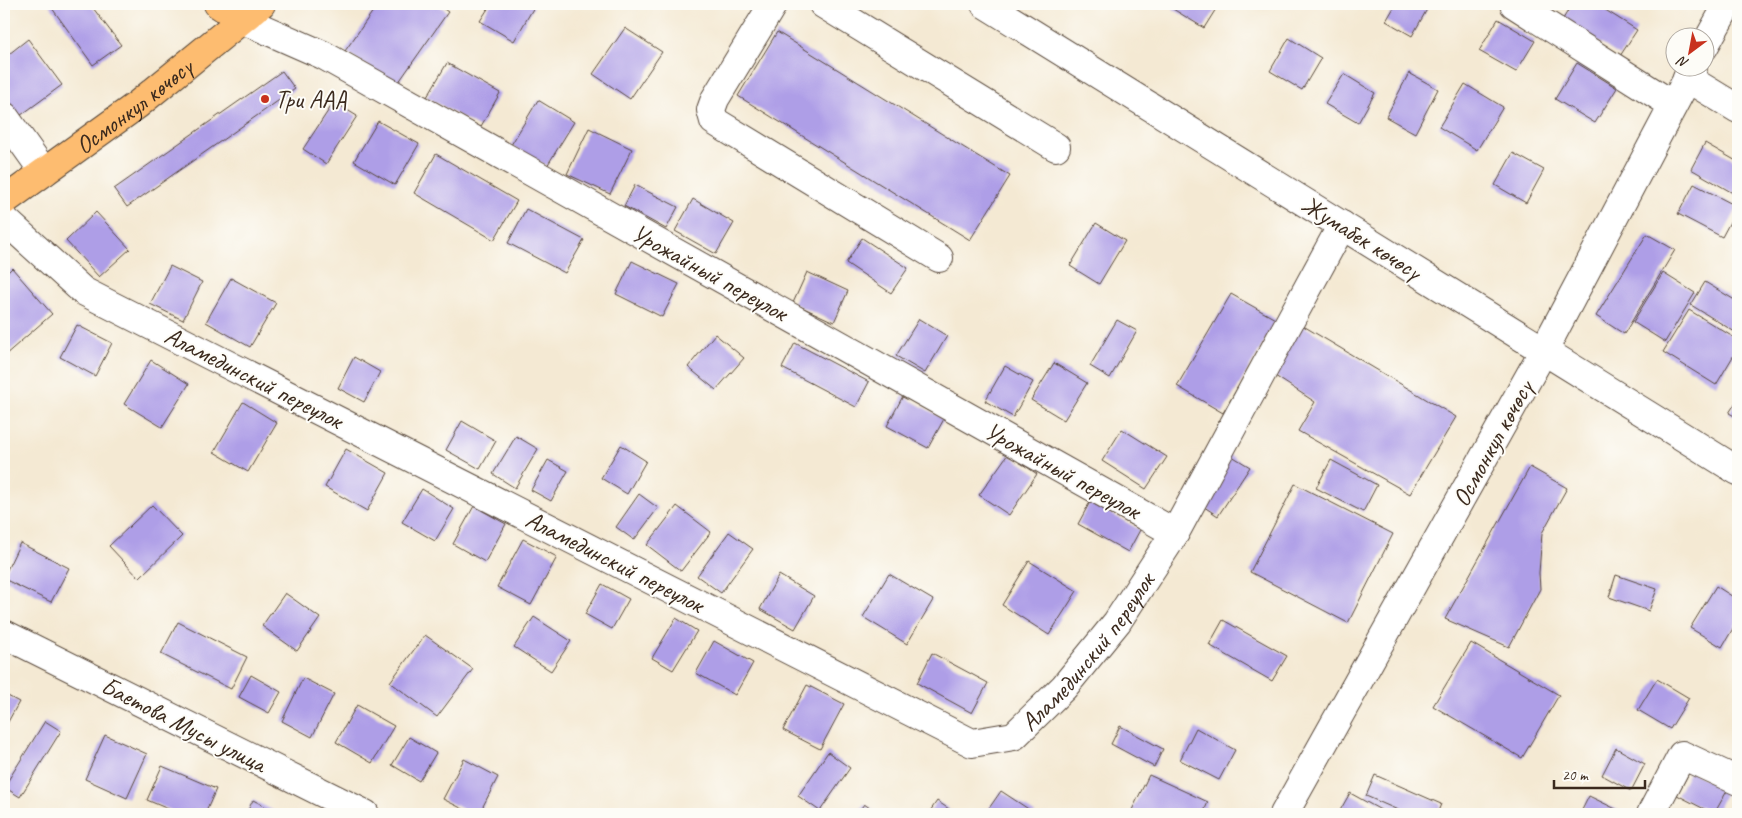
<svg xmlns="http://www.w3.org/2000/svg" width="1742" height="818" viewBox="0 0 1742 818" font-family="Caveat,sans-serif">
	<style>
		.building { fill: #ae9ee7 }
		.lines { fill: none; stroke-linecap: round; stroke-linejoin: round }
		.minor-casing { stroke: #574739; stroke-width: 30 }
		.major-casing { stroke: #574739; stroke-width: 30 }
		.minor { stroke: #fff; stroke-width: 28 }
		.major { stroke: #fdbc70; stroke-width: 28 }
		.poi-dot { fill: #c8321e; stroke: #fdfcf7; stroke-width: 2 }
		.labels { text-anchor: middle; stroke-width: 4; stroke-linejoin: round; paint-order: stroke }
		.poi-label { font-size: 25px; fill: #3b2a1e; stroke: #fdfcf7; text-anchor: start }
		.street-label { font-size: 25px; fill: #3b2a1e; stroke: #fdfcf7 }
	</style>
	<rect width="100%" height="100%" fill="#fdfcf7"/>
	<filter id="ink" filterUnits="userSpaceOnUse"><feTurbulence type="fractalNoise" baseFrequency=".02" numOctaves="2"/><feDisplacementMap in="SourceGraphic" scale="10" xChannelSelector="R" yChannelSelector="G"/><feConvolveMatrix kernelMatrix="1 2 1 2 8 2 1 2 1" color-interpolation-filters="sRGB"/></filter>
	<filter id="wash" filterUnits="userSpaceOnUse"><feTurbulence type="fractalNoise" baseFrequency=".0096" numOctaves="4" result="noise"/><feDisplacementMap in="SourceGraphic" scale="20" xChannelSelector="R" yChannelSelector="G"/><feGaussianBlur stdDeviation="1.12" result="paint"/><feColorMatrix in="noise" values="0 0 0 0 0 0 0 0 0 0 0 0 0 0 0 0 0 1.4 0 .05"/><feComposite in="paint" operator="in"/></filter>
	<g filter="url(#wash)">
		<rect width="100%" height="100%" fill="#f4e9d3"/>
		<g id="blocks">
			<path class="building" d="M49,4H90L121,45L93,65Z
				M378,4H437L448,12L396,86L345,51Z
				M491,4H530L534,7L514,41L480,21Z
				M1176,4H1219L1204,28L1173,9Z
				M1396,4H1430L1412,36L1386,21Z
				M1572,4H1596L1637,30L1620,56L1563,19Z
				M1498,19L1535,41L1516,72L1479,51Z
				M625,28L662,52L630,99L593,74Z
				M777,32L1010,176L970,240L738,96Z
				M1289,38L1321,58L1302,90L1270,71Z
				M28,39L62,85L13,121L4,109V58Z
				M447,63L500,93L480,128L427,97Z
				M1577,63L1617,88L1595,123L1555,99Z
				M282,71L295,89L127,207L114,189Z
				M1409,73L1438,89L1415,133L1386,117Z
				M1344,74L1375,93L1358,123L1325,104Z
				M1465,84L1503,107L1477,150L1439,127Z
				M538,100L574,122L547,166L511,145Z
				M334,102L357,116L326,164L303,149Z
				M378,121L419,144L395,185L354,161Z
				M589,128L632,149L610,194L567,174Z
				M1705,143L1738,162V196L1691,169Z
				M1513,153L1544,170L1526,203L1495,185Z
				M436,154L517,201L494,240L414,193Z
				M1694,184L1738,207L1722,237L1678,214Z
				M635,185L678,207L666,229L624,206Z
				M693,199L734,223L716,254L675,231Z
				M526,209L584,240L565,273L508,243Z
				M96,212L130,249L99,277L66,241Z
				M1096,223L1125,241L1099,284L1070,266Z
				M1647,234L1675,250L1624,334L1596,316Z
				M862,238L908,268L891,293L846,263Z
				M632,261L679,284L662,317L616,294Z
				M170,266L202,282L183,320L150,304Z
				M12,268L52,314L4,356V276Z
				M807,272L848,291L834,322L793,303Z
				M1663,273L1695,293L1665,342L1633,322Z
				M231,278L276,303L250,347L206,322Z
				M1705,282L1738,302V326L1735,332L1691,305Z
				M1231,294L1277,320L1223,413L1177,386Z
				M1689,310L1738,340V348L1716,385L1663,352Z
				M919,319L947,336L925,373L896,356Z
				M1117,320L1137,331L1110,378L1090,366Z
				M1300,324L1456,417L1410,494L1298,431L1315,402L1272,374Z
				M77,325L112,343L95,376L60,357Z
				M715,334L744,358L716,390L688,367Z
				M795,343L869,382L856,407L782,368Z
				M354,357L380,372L364,402L338,388Z
				M151,360L189,384L162,427L124,404Z
				M1054,363L1087,383L1064,420L1031,400Z
				M1005,366L1033,382L1013,417L985,401Z
				M903,396L944,419L928,448L887,426Z
				M1738,399V418L1729,413Z
				M243,402L277,423L248,472L214,452Z
				M462,421L496,441L480,469L446,450Z
				M1122,429L1167,457L1146,489L1102,461Z
				M516,436L538,449L515,488L493,474Z
				M621,445L646,461L627,494L601,478Z
				M346,449L388,473L367,511L325,487Z
				M1227,453L1250,467L1218,516L1195,501Z
				M1008,454L1037,474L1009,515L979,495Z
				M548,460L568,471L551,501L531,490Z
				M1331,460L1377,485L1363,512L1316,488Z
				M1530,467L1567,488L1542,533L1539,573L1540,589L1509,647L1445,619Z
				M1295,484L1393,534L1348,623L1250,572Z
				M422,489L454,509L435,541L402,522Z
				M639,494L658,508L634,540L616,527Z
				M1090,502L1140,530L1128,552L1078,524Z
				M152,505L182,536L139,578L109,546Z
				M474,506L506,524L485,562L453,544Z
				M677,506L711,532L681,571L647,545Z
				M729,532L753,549L721,593L697,576Z
				M523,539L557,557L531,605L497,587Z
				M20,543L69,568L51,602L4,579V576Z
				M1029,561L1077,591L1049,635L1002,605Z
				M889,574L933,600L907,644L863,617Z
				M779,575L814,596L795,629L760,609Z
				M1616,575L1657,589L1649,611L1609,597Z
				M602,584L629,599L612,629L585,614Z
				M1716,586L1738,600V620L1722,647L1690,628Z
				M285,593L320,618L297,651L262,626Z
				M534,617L571,641L551,671L514,647Z
				M676,618L697,631L673,670L652,658Z
				M1223,620L1287,656L1272,681L1209,645Z
				M178,622L247,657L231,689L161,654Z
				M425,635L473,669L437,717L390,682Z
				M714,641L753,663L735,695L696,673Z
				M1471,643L1559,695L1522,758L1433,706Z
				M932,653L988,683L972,713L917,683Z
				M251,675L281,692L269,713L239,697Z
				M303,678L334,694L312,737L282,721Z
				M1657,679L1689,698L1670,729L1638,710Z
				M807,685L844,704L820,749L783,730Z
				M4,694L19,702L4,729Z
				M357,705L394,726L372,763L336,742Z
				M45,721L61,731L20,797L4,787Z
				M1120,726L1163,749L1154,767L1111,744Z
				M1196,728L1235,750L1219,780L1180,760Z
				M105,735L147,754L127,798L85,779Z
				M409,737L436,753L419,781L392,765Z
				M1616,748L1645,764L1631,791L1602,775Z
				M828,752L850,768L820,811L798,796Z
				M464,759L498,777L479,814H473L443,799Z
				M162,766L216,789L205,814H180L147,800Z
				M1690,771L1727,791L1714,814L1677,795Z
				M1149,775L1208,802L1203,814H1141L1132,810Z
				M1375,775L1441,804L1437,814H1407L1366,796Z
				M1001,791L1036,814H985Z
				M1350,793L1388,814H1338Z
				M1589,796L1620,811L1618,814H1580Z
				M253,800L280,814H246Z
				M937,801L955,813L954,814H928Z
				M864,804L879,814H857Z"/>
		</g>
	</g>
	<g filter="url(#ink)">
		<use href="#blocks" fill-opacity="0" stroke="#574739" stroke-width="1"/>
		<g class="lines">
			<g class="minor-casing">
				<g id="minor">
					<path d="M773,4L715,99L711,110L714,121L939,258"/>
					<path d="M823,4L1056,147"/>
					<path d="M985,4L1738,471"/>
					<path d="M1514,4L1673,105"/>
					<path d="M241,19L323,55L1175,533"/>
					<path d="M1704,47L1728,4"/>
					<path d="M1687,78L1738,109"/>
					<path d="M4,116L44,172"/>
					<path id="s1" d="M4,219L83,291L972,743L1014,736L1064,687L1117,622L1175,533L1342,225"/>
					<path d="M4,634L365,814"/>
					<path d="M1284,814L1544,350L1693,68"/>
					<path d="M1651,814L1682,755L1738,781"/>
				</g>
			</g>
			<g class="major-casing">
				<g id="major">
					<path d="M218,4L241,19"/>
					<path id="s2" d="M4,201L137,105L261,4"/>
				</g>
			</g>
			<use href="#minor" class="minor"/>
			<use href="#major" class="major"/>
		</g>
	</g>
	<circle class="poi-dot" cx="265" cy="99" r="5"/>
	<g class="labels">
		<g class="poi-label">
			<text x="275" y="108">Три ААА</text>
		</g>
		<g class="street-label">
			<text dy="9" stroke="none"><textPath href="#s2" startOffset="161">Осмонкул көчөсү</textPath></text>
			<text transform="translate(1362 237) rotate(32)" y="9">Жумабек көчөсү</text>
			<text transform="translate(710 272) rotate(29)" y="9">Урожайный переулок</text>
			<text transform="translate(254 377) rotate(27)" y="9">Аламединский переулок</text>
			<text transform="translate(1492 443) rotate(-61)" y="9">Осмонкул көчөсү</text>
			<text transform="translate(1063 470) rotate(29)" y="9">Урожайный переулок</text>
			<text transform="translate(615 561) rotate(27)" y="9">Аламединский переулок</text>
			<text dy="9" stroke="none"><textPath href="#s1" startOffset="1259">Аламединский переулок</textPath></text>
			<text transform="translate(184 724) rotate(27)" y="9">Баетова Мусы улица</text>
		</g>
	</g>
	<rect width="1742" height="818" fill="none" stroke="#fdfcf7" stroke-width="20"/>
	<g transform="translate(1690 52) rotate(212)"><circle r="24" fill="#fdfcf7" stroke="#afa8a0"/>
	<path d="M0-4L9 19L0 12L-9 19Z" fill="#c8321e"/>
	<text y="-8" font-size="14" font-weight="bold" text-anchor="middle" fill="#3b2a1e">N</text>
	</g>
	<path d="M1554 780v8h91v-8" fill="none" stroke="#3b2a1e" stroke-width="2.5"/>
	<text x="1562" y="780" font-size="15" fill="#3b2a1e" stroke="#fdfcf7" stroke-width="4" paint-order="stroke">20 m</text>
</svg>
